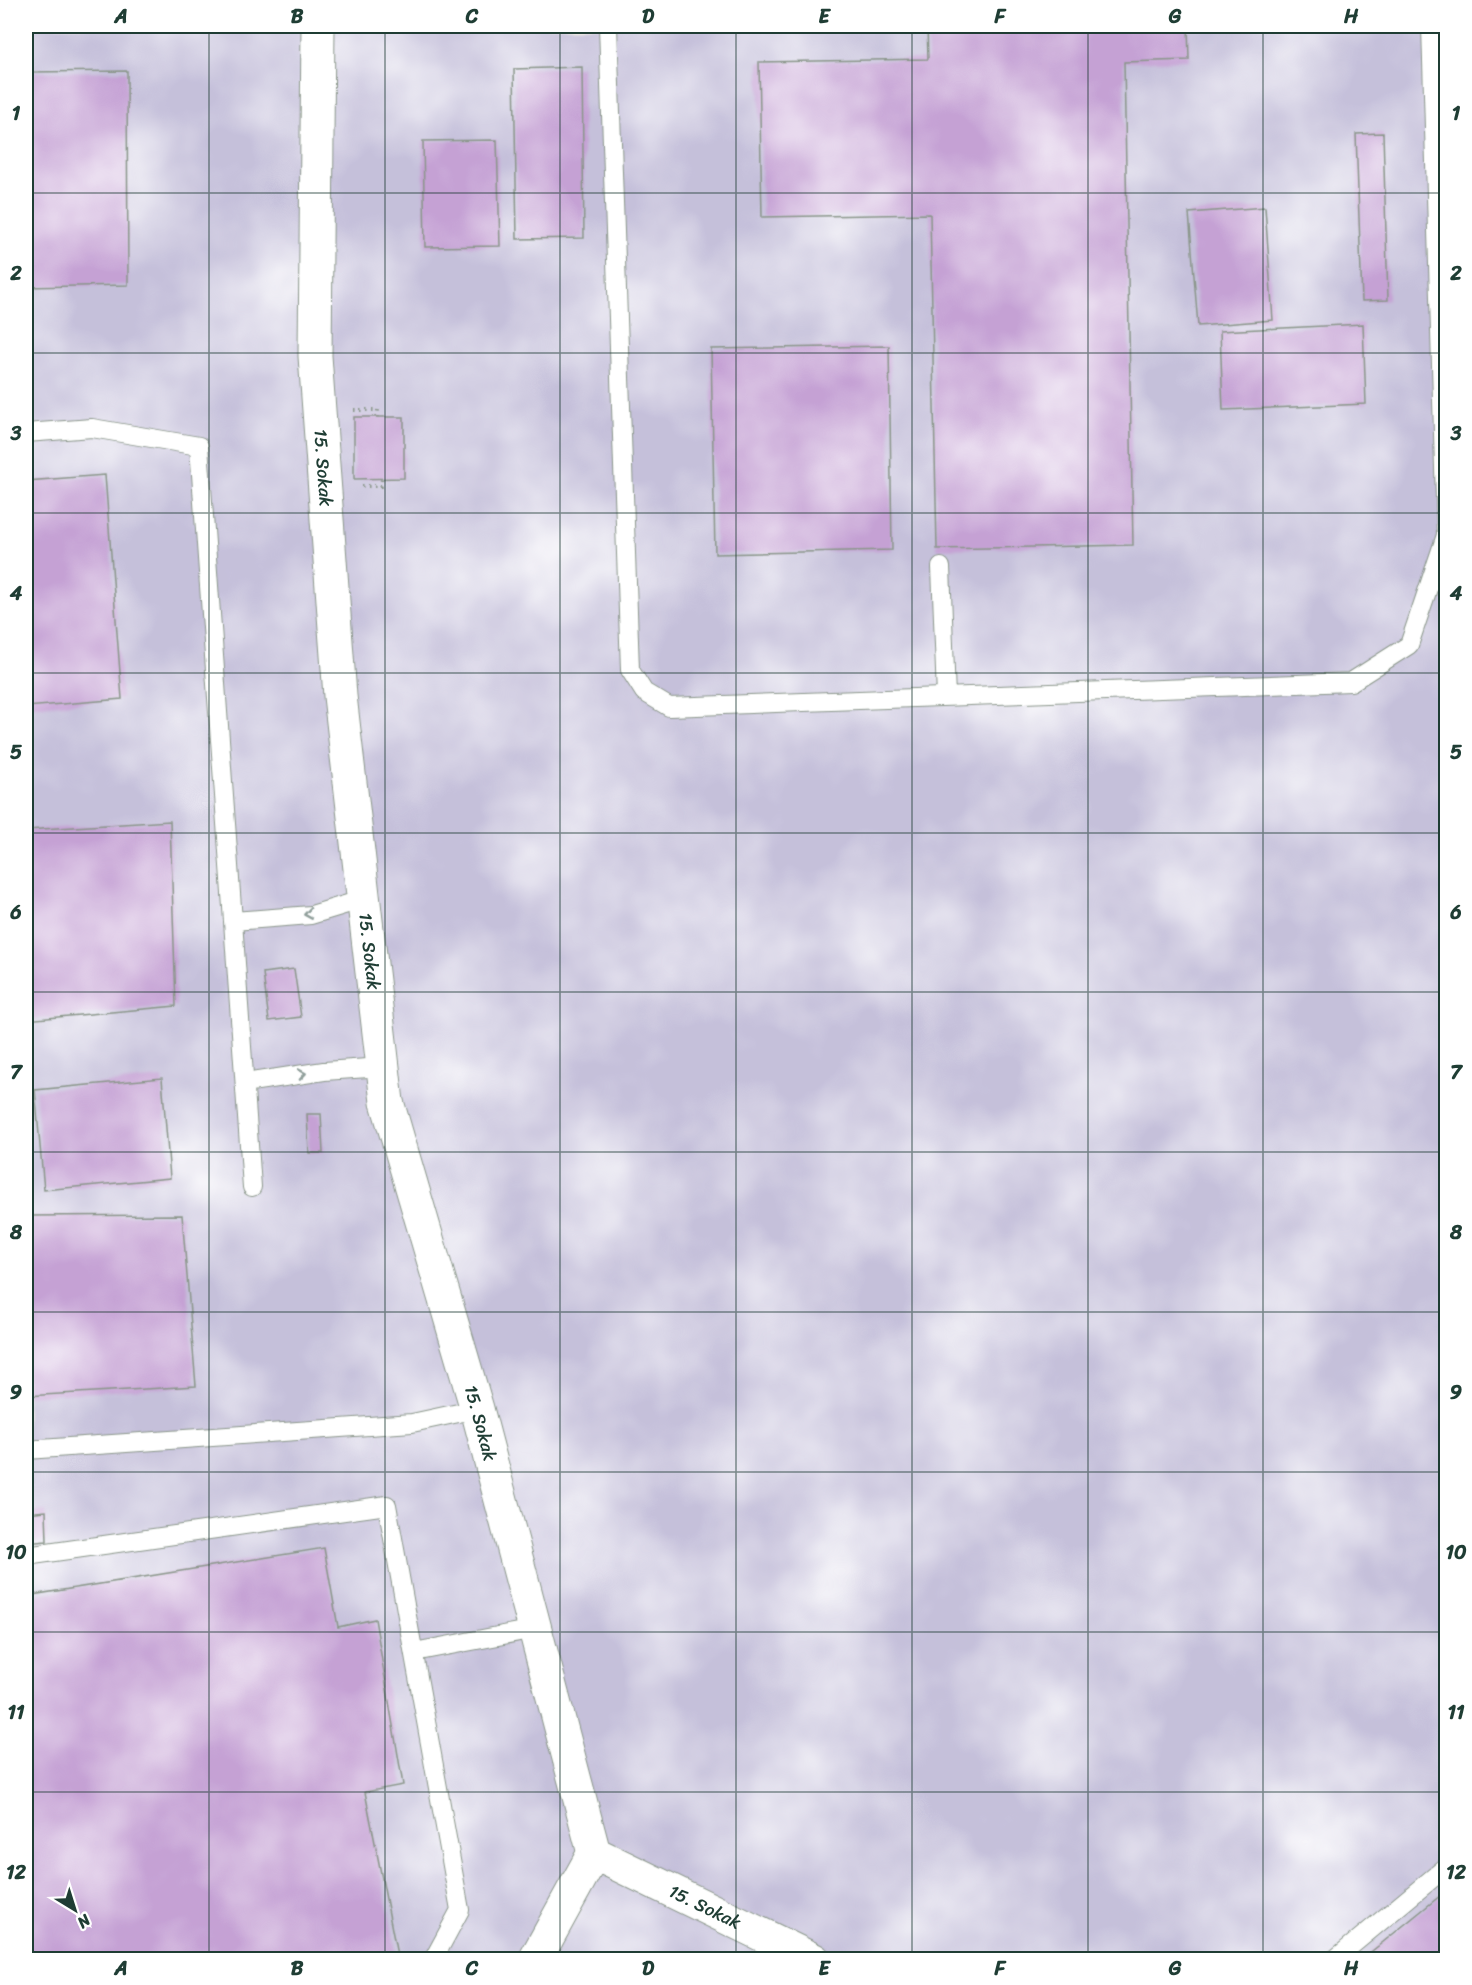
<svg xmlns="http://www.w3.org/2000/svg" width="1472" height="1985" viewBox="0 0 1472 1985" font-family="Sriracha,sans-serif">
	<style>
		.industrial { fill: #c5c0da }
		.building { fill: #c5a1d4 }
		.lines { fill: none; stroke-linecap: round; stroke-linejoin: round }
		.lane-casing { stroke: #8a968a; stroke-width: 20 }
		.street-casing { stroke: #8a968a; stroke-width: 35 }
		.path { stroke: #8a968a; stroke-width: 4; stroke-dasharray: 1.5 4.5; stroke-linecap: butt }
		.lane { stroke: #fff; stroke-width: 18 }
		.street { stroke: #fff; stroke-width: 33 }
		.oneway { stroke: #8f9e9a }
		.grid { fill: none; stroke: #1f3d34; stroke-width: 1.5; stroke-opacity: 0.55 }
		.labels { text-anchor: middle; stroke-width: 4.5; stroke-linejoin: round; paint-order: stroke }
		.street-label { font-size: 18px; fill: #1f3d34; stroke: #fff }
		.neatline { fill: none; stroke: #1f3d34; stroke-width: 2 }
		.grid-label { font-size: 20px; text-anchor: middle; font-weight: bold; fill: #1f3d34 }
	</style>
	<rect width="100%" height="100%" fill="#fff"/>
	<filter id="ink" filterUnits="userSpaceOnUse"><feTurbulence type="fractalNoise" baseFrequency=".0167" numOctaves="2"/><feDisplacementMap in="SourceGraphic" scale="12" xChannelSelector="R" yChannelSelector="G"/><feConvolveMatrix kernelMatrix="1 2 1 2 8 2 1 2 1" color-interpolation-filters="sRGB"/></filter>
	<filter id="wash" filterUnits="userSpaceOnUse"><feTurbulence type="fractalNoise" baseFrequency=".008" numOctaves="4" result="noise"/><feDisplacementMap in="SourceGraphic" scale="24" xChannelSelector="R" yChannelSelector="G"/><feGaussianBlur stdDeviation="1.35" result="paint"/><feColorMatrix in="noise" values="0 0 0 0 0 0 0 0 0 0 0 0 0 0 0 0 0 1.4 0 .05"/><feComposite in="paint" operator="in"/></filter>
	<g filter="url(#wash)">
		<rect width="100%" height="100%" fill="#f5f0df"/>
		<path class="industrial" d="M26,26H1446V1959H26Z"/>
		<g id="blocks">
			<path class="building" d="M927,26H1188L1189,60L1124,62L1133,545L937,549L930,214L762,217L759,62L928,59Z
				M582,67L584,238L517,239L514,69Z
				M127,71L128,285L26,287V72Z
				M1383,133L1388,300L1362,301L1356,134Z
				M497,140L500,246L425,247L423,141Z
				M1265,207L1273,320L1198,326L1189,213Z
				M1363,324L1366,404L1223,410L1220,331Z
				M889,346L892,550L715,554L711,349Z
				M354,417H404V478L354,479Z
				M105,475L122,699L26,707V481Z
				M170,821L176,1006L26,1020V830Z
				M294,969L301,1017L269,1021L263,973Z
				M162,1078L170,1178L44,1190L35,1090Z
				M307,1114H321L323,1153H309Z
				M182,1215L196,1386L26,1396V1216Z
				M46,1511L47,1541L26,1543V1513Z
				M324,1548L338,1627L375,1619L403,1785L365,1792L398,1960H26V1596Z
				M1446,1891V1960H1361Z"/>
		</g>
	</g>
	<g filter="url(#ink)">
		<use href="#blocks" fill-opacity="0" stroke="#8a968a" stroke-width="1.5"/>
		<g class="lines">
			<g class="lane-casing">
				<path id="lane" d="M608,26L630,670L644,692L669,707L1351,682L1409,645L1446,535L1431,26
					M26,433L92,428L199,446L252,1187
					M941,567L946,697
					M233,921L311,915L364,899
					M245,1083L324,1071L383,1067
					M26,1450L412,1423L477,1409
					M26,1556L387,1505L460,1910L433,1960
					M414,1652L535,1629
					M1334,1960L1446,1867"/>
			</g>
			<g class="street-casing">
				<g id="street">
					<path id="s1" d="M318,26L315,356L340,696L387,1102L477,1409L594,1853L814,1960"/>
					<path d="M535,1960L594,1853"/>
				</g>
			</g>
			<path class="path" d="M354,410H378L377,417
				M362,486H381L382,479"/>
			<use href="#lane" class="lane"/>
			<use href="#street" class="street"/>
		</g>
		<defs><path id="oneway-chevron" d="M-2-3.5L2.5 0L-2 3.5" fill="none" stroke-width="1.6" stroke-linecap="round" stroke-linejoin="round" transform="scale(1.5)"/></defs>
		<g class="oneway">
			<use href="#oneway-chevron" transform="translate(308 914) rotate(171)"/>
			<use href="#oneway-chevron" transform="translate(302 1074) rotate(-9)"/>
		</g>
	</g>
	<path class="grid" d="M209,26V1960M385,26V1960M560,26V1960M736,26V1960M912,26V1960M1088,26V1960M1263,26V1960M26,193H1446M26,353H1446M26,513H1446M26,673H1446M26,833H1446M26,992H1446M26,1152H1446M26,1312H1446M26,1472H1446M26,1632H1446M26,1792H1446"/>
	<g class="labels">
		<g class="street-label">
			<text dy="6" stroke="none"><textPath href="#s1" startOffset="442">15. Sokak</textPath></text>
			<text dy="6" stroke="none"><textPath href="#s1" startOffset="928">15. Sokak</textPath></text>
			<text dy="6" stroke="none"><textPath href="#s1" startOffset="1414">15. Sokak</textPath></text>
			<text dy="6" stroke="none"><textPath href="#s1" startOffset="1982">15. Sokak</textPath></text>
		</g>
	</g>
	<rect width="1472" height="1985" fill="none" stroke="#fff" stroke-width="66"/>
	<g transform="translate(75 1910) rotate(142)" stroke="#ffffff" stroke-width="4.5" paint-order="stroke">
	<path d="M0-4.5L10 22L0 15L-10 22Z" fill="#1f3d34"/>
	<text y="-9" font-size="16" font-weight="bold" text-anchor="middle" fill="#1f3d34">N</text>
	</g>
	<rect x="33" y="33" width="1406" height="1919" class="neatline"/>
	<g class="grid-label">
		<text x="121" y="23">A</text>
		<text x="297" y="23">B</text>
		<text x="472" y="23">C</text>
		<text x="648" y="23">D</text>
		<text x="824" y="23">E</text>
		<text x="1000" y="23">F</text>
		<text x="1175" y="23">G</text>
		<text x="1351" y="23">H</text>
		<text x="16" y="120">1</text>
		<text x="1456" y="120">1</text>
		<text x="16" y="280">2</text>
		<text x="1456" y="280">2</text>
		<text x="16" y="440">3</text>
		<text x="1456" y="440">3</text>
		<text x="16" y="600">4</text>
		<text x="1456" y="600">4</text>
		<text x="16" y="759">5</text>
		<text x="1456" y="759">5</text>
		<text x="16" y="919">6</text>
		<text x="1456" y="919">6</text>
		<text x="16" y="1079">7</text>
		<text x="1456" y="1079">7</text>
		<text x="16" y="1239">8</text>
		<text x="1456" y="1239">8</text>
		<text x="16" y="1399">9</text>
		<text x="1456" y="1399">9</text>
		<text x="16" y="1559">10</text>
		<text x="1456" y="1559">10</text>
		<text x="16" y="1719">11</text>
		<text x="1456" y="1719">11</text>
		<text x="16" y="1879">12</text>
		<text x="1456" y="1879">12</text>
		<text x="121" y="1975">A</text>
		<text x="297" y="1975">B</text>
		<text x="472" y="1975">C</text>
		<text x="648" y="1975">D</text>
		<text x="824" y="1975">E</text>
		<text x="1000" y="1975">F</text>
		<text x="1175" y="1975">G</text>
		<text x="1351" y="1975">H</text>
	</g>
</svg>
